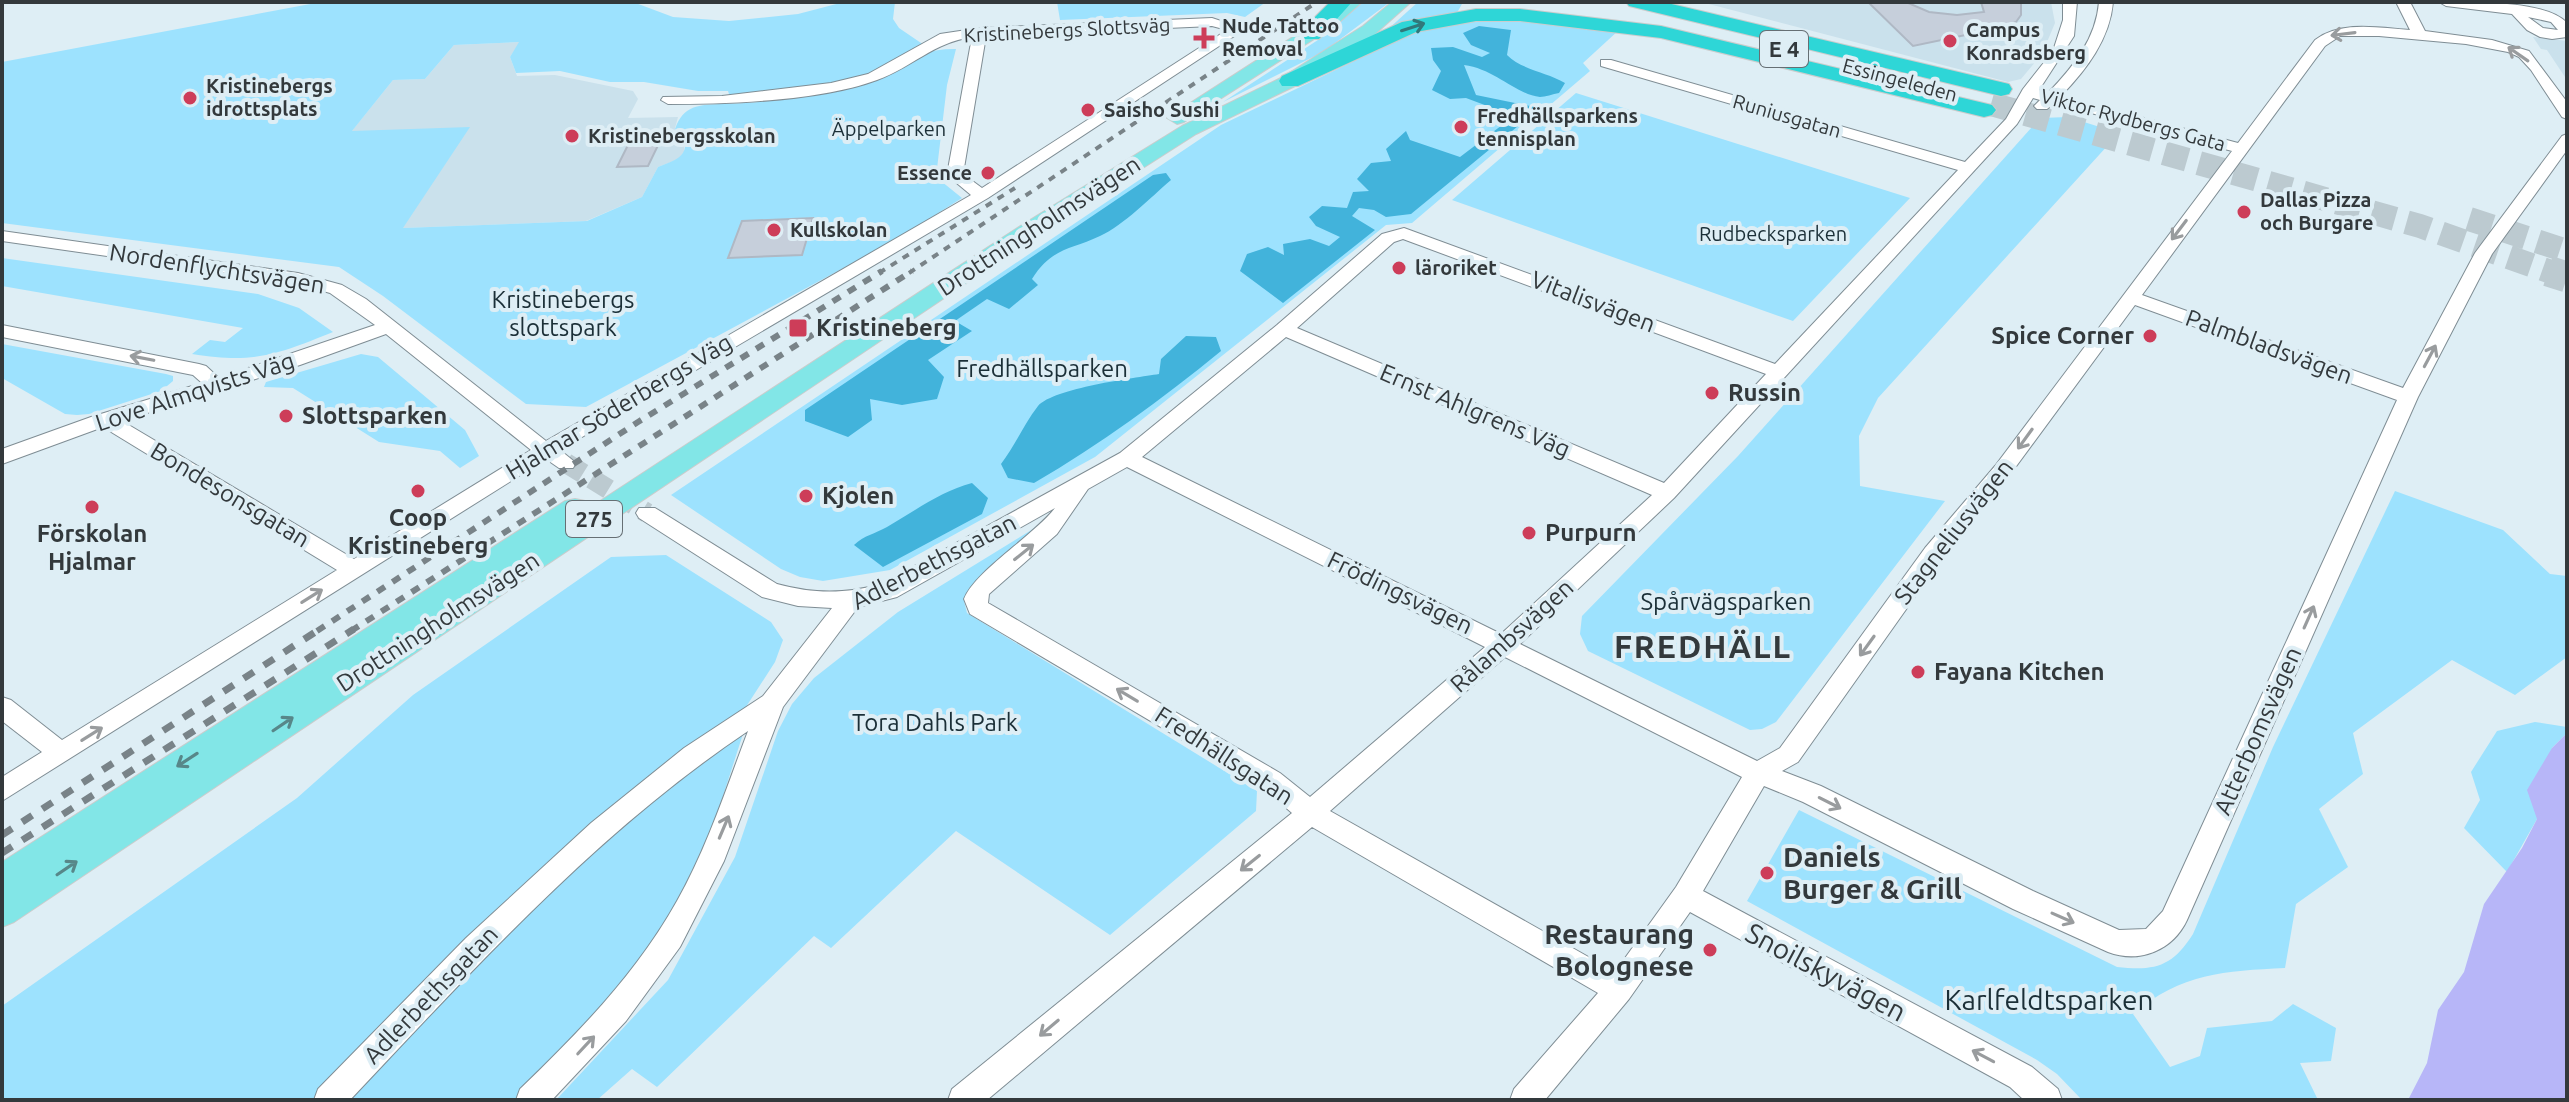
<svg xmlns="http://www.w3.org/2000/svg" width="2569" height="1102" viewBox="0 0 2569 1102" font-family="Ubuntu,sans-serif">
	<style>
		.built { fill: #cae1ec }
		.green { fill: #9de2fe }
		.forest { fill: #42b3db }
		.water { fill: #b7b6f8 }
		.building { fill: #c6cfdb; stroke: #afb8c4; stroke-width: 2 }
		.lines { fill: none; stroke-linecap: round; stroke-linejoin: round }
		.minor-tunnel { stroke: #bccad0; stroke-width: 20; stroke-dasharray: 20 10; stroke-linecap: butt }
		.highway-tunnel-far1 { stroke: #bccad0; stroke-width: 24; stroke-dasharray: 24 12; stroke-linecap: butt }
		.highway-tunnel { stroke: #bccad0; stroke-width: 31; stroke-dasharray: 31 16; stroke-linecap: butt }
		.minor-casing { stroke: #7f8d94; stroke-width: 2 }
		.major-casing { stroke: #cacccc; stroke-width: 2 }
		.highway-casing { stroke: #cacccc; stroke-width: 2 }
		.minor { fill: #fff; fill-rule: evenodd }
		.major { fill: #82e6e7; fill-rule: evenodd }
		.highway { fill: #2ed6d7; fill-rule: evenodd }
		.rail-far2 { stroke: #798388; stroke-width: 4; stroke-dasharray: 7 7; stroke-linecap: butt }
		.rail-far1 { stroke: #798388; stroke-width: 6; stroke-dasharray: 9 9; stroke-linecap: butt }
		.rail { stroke: #798388; stroke-width: 7; stroke-dasharray: 12 12; stroke-linecap: butt }
		.oneway { stroke: #31787a }
		.oneway2 { stroke: #999c9e }
		.oneway3 { stroke: #578789 }
		.poi-dot { fill: #cd3d59; stroke: #deeef5; stroke-width: 3 }
		.labels { text-anchor: middle; stroke-width: 8; stroke-linejoin: round; paint-order: stroke }
		.far-poi-label { font-size: 20px; font-weight: bold; fill: #33393c; stroke: #deeef5; text-anchor: start }
		.far-street-label { font-size: 20px; fill: #33393c; stroke: #deeef5 }
		.far-park-label { font-size: 20px; fill: #1b2f37; stroke: #deeef5 }
		.shield { fill: #deeef5; stroke: #666f74; stroke-width: 2 }
		.shield-label { font-size: 22px; font-weight: bold; fill: #33393c }
		.street-label { font-size: 24px; fill: #33393c; stroke: #deeef5 }
		.park-label { font-size: 24px; fill: #1b2f37; stroke: #deeef5 }
		.poi-label { font-size: 24px; font-weight: bold; fill: #33393c; stroke: #deeef5; text-anchor: start }
		.near-poi-label { font-size: 28px; font-weight: bold; fill: #33393c; stroke: #deeef5; text-anchor: start }
		.near-street-label { font-size: 28px; fill: #33393c; stroke: #deeef5 }
		.near-park-label { font-size: 28px; fill: #1b2f37; stroke: #deeef5 }
		.district-label { font-size: 32px; font-weight: bold; letter-spacing: 2px; fill: #33393c; stroke: #deeef5 }
	</style>
	<rect width="100%" height="100%" fill="#deeef5"/>
	<path class="built" d="M1701,2H2051L2055,23L2042,54L2021,79L2008,82Z
		M2533,37L2567,41V80L2547,50L2541,49Z
		M520,42L510,57L517,76L555,75L633,91L638,99L628,118L678,117L674,132L685,139L684,152L679,159L658,167L642,197L586,221L402,228L351,132L393,80L425,79L454,45Z"/>
	<path class="green" d="M321,2H633L673,17L729,21L798,14L844,2H895L893,19L899,28L924,45L868,75L831,84L730,97L728,91H698L644,82H610L560,71L516,73L510,57L519,42L454,45L425,79L393,80L352,131L470,127L403,228L587,221L642,197L658,167C673,161 688,158 685,139L674,133C681,107 695,105 719,104C757,103 799,99 835,90C878,79 910,48 956,49L947,85L936,177L962,198L899,238L586,407L526,404L383,296L339,267L2,223V62Z
		M1057,2H1266L1245,17L1227,13L1060,20Z
		M1363,2H1390L1323,52L1223,102L1321,38Z
		M1418,2H1463L1457,13L1428,17L1386,31Z
		M1495,18L1619,30L1583,63L1590,71L1412,223L1386,225L1095,457L890,570L823,581L800,577L781,569L671,495L1221,125L1421,29Z
		M1576,93L1910,198L1793,321L1452,200Z
		M2068,117L2119,133L1878,398L1859,436L1860,486L1945,501L1776,722L1762,729L1750,730L1588,651L1580,634L1582,616L1738,456L2032,127L2041,118Z
		M2,258L258,294L299,308L333,332C276,355 254,364 192,354L210,340L225,342L243,328L2,286Z
		M2,344L166,374L173,376V381L161,391L89,414L77,415L65,414L2,378Z
		M361,354L378,357L465,430L479,456L460,468L440,451L379,442L293,388L264,387L266,382Z
		M2395,491L2503,530L2550,574L2567,576V657L2515,695L2452,660L2353,733L2363,774L2319,809L2348,867L2296,904L2285,968C2225,971 2181,973 2133,1014L2170,1067L2200,1056L2207,1028L2272,1021L2293,1004L2336,1028L2331,1061L2300,1063L2318,1100H2082L2057,1074L2037,1060L1747,901L1799,810L2117,967C2155,971 2172,967 2193,934L2273,747Z
		M1041,524L972,587L964,601L967,613L1257,791L1256,811L1110,935L956,831L831,948L814,936L657,1087L632,1069L597,1100H556L668,980L735,857L778,731L792,704L814,678L898,612Z
		M666,555L771,622L783,640L775,662L744,710L742,737L714,824L674,909L615,995L516,1100H2V1006L297,798L413,695L611,557Z
		M2535,722L2567,727V733L2552,748L2537,819L2507,872L2464,828L2480,800L2471,772L2497,731Z"/>
	<path class="forest" d="M1479,26L1511,30L1507,55C1522,70 1547,72 1565,83L1559,93C1553,94 1545,97 1540,97C1515,94 1495,69 1464,65L1476,95L1540,108L1411,214L1386,217L1374,210L1359,208L1352,216L1375,230L1283,303L1240,271L1247,254L1268,247L1284,255L1283,244L1310,239L1329,246L1340,237L1316,226L1309,217L1322,206L1347,208L1353,192L1369,191L1357,179L1371,163L1391,161L1386,149L1406,131L1410,140L1460,157L1514,116L1466,98L1450,99L1432,90L1441,71L1433,60L1431,48L1453,47L1482,57L1490,53L1471,45L1463,33Z
		M1166,173L1171,180C1151,197 1124,225 1100,236C1071,250 1052,247 1032,279L1038,285L1009,309L987,299L955,321L972,331L928,360L944,377L937,399L902,405L870,399L872,420L848,437L805,421V410L1153,175Z
		M1186,336L1216,337L1221,351C1161,400 1101,444 1034,483L1008,478L1001,464C1015,446 1024,424 1038,406C1054,388 1134,378 1159,374L1161,359Z
		M972,483L988,498L982,514L883,567L854,545C864,535 875,534 887,527C915,511 941,491 972,483Z"/>
	<path class="water" d="M2567,733V1100H2408L2427,1063L2438,1010L2464,972L2484,904L2522,848L2537,819L2527,790L2552,748Z"/>
	<path class="building" d="M1868,2H1906L1929,12L1957,15L1984,12L1981,2H2021V15L2016,22L2004,27L1913,46Z
		M663,135L648,166L617,167L632,137Z
		M813,218L802,255L728,258L742,221Z"/>
	<g class="lines">
		<path class="minor-tunnel" d="M566,463L647,513"/>
		<path class="highway-tunnel-far1" d="M1991,104L2420,226L2554,273
			M2469,219L2567,251"/>
		<path class="highway-tunnel" d="M2548,271L2567,277"/>
		<g class="minor-casing">
			<path id="minor" d="M2063,2H2077L2074,36L2039,90L2048,93C2073,67 2096,39 2099,2H2113C2110,39 2086,70 2061,96L2238,143L2315,40C2341,20 2380,28 2410,30L2396,2H2410L2425,31L2492,40L2529,51L2567,102V119L2562,117L2531,70L2519,57L2508,52L2466,44L2379,36H2340L2325,46L2142,295L2403,388L2475,253L2562,136L2567,134V150L2492,254L2418,397L2187,920C2173,950 2140,964 2108,952L2013,909L1803,802L1764,786L1703,891L2032,1067L2058,1089L2062,1100H2024L2010,1087L1690,912L1629,999L1545,1100H1510L1514,1089L1598,993L1312,827L987,1100H948L952,1089L1292,813L1262,787L970,614L964,599C975,571 1032,537 1055,508L897,597L858,607L783,707L724,861L680,947L626,1021L552,1100H516L520,1089C579,1032 637,973 677,901C707,848 726,789 748,731C597,832 474,969 350,1100H314L318,1089L466,938L591,823L684,748L763,696L832,608L798,606L762,597L639,518L636,513L639,508H655L777,584C814,594 845,594 882,584L1120,453L1277,325L1382,234L1404,228L1775,364L1958,170L1601,66V60H1611L1965,162L2006,119L2023,89L2053,51L2063,20ZM2033,98L2040,100L2034,106L2037,109H2047L2054,103L2232,151L1995,466L1925,548L1780,748L1757,761L1520,644L1674,498L2017,124ZM1403,239L1766,374L1664,483L1297,328L1394,242ZM2135,305L2397,400L2163,911L2146,929L2119,930L2033,891L1821,786L1782,771L1798,762L1941,560L2009,476ZM1286,337L1652,495L1501,634L1142,457ZM1127,467L1485,647L1310,797L1280,773L988,603L989,594L1057,534L1088,489ZM1505,657L1742,777L1676,887L1615,972L1330,811Z
				M2439,2C2469,2 2547,0 2567,23V37L2552,39L2540,37L2527,30L2512,14L2446,6ZM2528,17L2551,22L2558,30L2543,28Z
				M1212,18L1245,29L988,198L560,450L576,463L573,468H559L546,459L2,801V777L42,752L2,721V697L11,700L62,740L337,570L103,427L2,464V449L91,417L202,383L193,375L2,337V325L199,364L206,366L219,378L375,325L330,293L296,283L2,241V231L298,273L342,285L366,299L546,441L971,195L947,175L972,37C932,43 913,67 877,80C821,101 728,104 668,104L661,100L663,97L722,96L831,83L868,74L940,34L980,28ZM1212,26L1227,30L982,188L963,174L986,36ZM386,334L531,450L354,559L122,421L300,365Z"/>
		</g>
		<g class="major-casing">
			<path id="major" d="M1343,2H1362L1336,25L1184,122L1177,124L1167,118L1324,17Z
				M1392,2H1411L1375,34L1297,85L1196,134L1038,235L14,922L2,927V862L565,501L575,499L585,501L588,509L1022,225L1182,126L1283,77L1363,26Z"/>
		</g>
		<g class="highway-casing">
			<path id="highway" d="M1330,2H1352L1319,39H1303L1300,34L1303,29Z
				M1626,2H1663L2009,84L2012,89L2009,94L2001,96L1629,6Z
				M1476,9H1520L1661,26L1992,105L1996,110L1992,115L1984,117L1661,38L1520,21H1476L1416,32L1298,86H1282L1279,81L1282,76L1402,22Z"/>
		</g>
		<use href="#minor" class="minor"/>
		<use href="#major" class="major"/>
		<use href="#highway" class="highway"/>
		<path class="rail-far2" d="M879,273L1015,188
			M909,273L1317,2"/>
		<path class="rail-far1" d="M317,631L638,422L882,271
			M351,631L912,271"/>
		<path class="rail" d="M2,835L320,629
			M2,853L354,629"/>
	</g>
	<defs><path id="oneway-shaft" d="M-6 0H5M1.5-3L5.5 0L1.5 3" fill="none" stroke-width="1.6" stroke-linecap="round" stroke-linejoin="round" transform="scale(2)"/></defs>
	<use class="oneway" href="#oneway-shaft" transform="translate(1413 27) rotate(-18)"/>
	<g class="oneway2">
		<use href="#oneway-shaft" transform="translate(2343 34) rotate(173)"/>
		<use href="#oneway-shaft" transform="translate(2518 54) rotate(-145)"/>
		<use href="#oneway-shaft" transform="translate(2179 230) rotate(127)"/>
		<use href="#oneway-shaft" transform="translate(2430 356) rotate(-62)"/>
		<use href="#oneway-shaft" transform="translate(142 358) rotate(-169)"/>
		<use href="#oneway-shaft" transform="translate(2025 439) rotate(126)"/>
		<use href="#oneway-shaft" transform="translate(1024 552) rotate(-39)"/>
		<use href="#oneway-shaft" transform="translate(312 596) rotate(-32)"/>
		<use href="#oneway-shaft" transform="translate(2309 617) rotate(-66)"/>
		<use href="#oneway-shaft" transform="translate(1867 646) rotate(126)"/>
		<use href="#oneway-shaft" transform="translate(1127 695) rotate(-149)"/>
		<use href="#oneway-shaft" transform="translate(92 734) rotate(-32)"/>
		<use href="#oneway-shaft" transform="translate(1830 803) rotate(27)"/>
		<use href="#oneway-shaft" transform="translate(724 827) rotate(-67)"/>
		<use href="#oneway-shaft" transform="translate(1250 863) rotate(141)"/>
		<use href="#oneway-shaft" transform="translate(2063 918) rotate(24)"/>
		<use href="#oneway-shaft" transform="translate(1049 1028) rotate(140)"/>
		<use href="#oneway-shaft" transform="translate(586 1045) rotate(-47)"/>
		<use href="#oneway-shaft" transform="translate(1983 1056) rotate(-152)"/>
	</g>
	<g class="oneway3">
		<use href="#oneway-shaft" transform="translate(283 724) rotate(-34)"/>
		<use href="#oneway-shaft" transform="translate(187 760) rotate(147)"/>
		<use href="#oneway-shaft" transform="translate(67 868) rotate(-34)"/>
	</g>
	<g class="poi-dot">
		<path d="M1200 26h8v8h8v8h-8v8h-8v-8h-8v-8h8z"/>
		<circle cx="1950" cy="41" r="8"/>
		<circle cx="190" cy="98" r="8"/>
		<circle cx="1088" cy="110" r="8"/>
		<circle cx="1461" cy="127" r="8"/>
		<circle cx="572" cy="136" r="8"/>
		<circle cx="988" cy="173" r="8"/>
		<circle cx="2244" cy="212" r="8"/>
		<circle cx="774" cy="230" r="8"/>
		<circle cx="1399" cy="268" r="8"/>
		<rect x="788" y="318" width="20" height="20" rx="4"/>
		<circle cx="2150" cy="336" r="8"/>
		<circle cx="1712" cy="393" r="8"/>
		<circle cx="286" cy="416" r="8"/>
		<circle cx="418" cy="491" r="8"/>
		<circle cx="806" cy="496" r="8"/>
		<circle cx="92" cy="507" r="8"/>
		<circle cx="1529" cy="533" r="8"/>
		<circle cx="1918" cy="672" r="8"/>
		<circle cx="1767" cy="873" r="8"/>
		<circle cx="1710" cy="950" r="8"/>
	</g>
	<g class="labels">
		<g class="far-poi-label">
			<text x="1222" y="33">Nude Tattoo<tspan x="1222" dy="23">Removal</tspan></text>
			<text x="1966" y="37">Campus<tspan x="1966" dy="23">Konradsberg</tspan></text>
			<text x="206" y="93">Kristinebergs<tspan x="206" dy="23">idrottsplats</tspan></text>
			<text x="1104" y="117">Saisho Sushi</text>
			<text x="1477" y="123">Fredhällsparkens<tspan x="1477" dy="23">tennisplan</tspan></text>
			<text x="588" y="143">Kristinebergsskolan</text>
			<text x="972" y="180" text-anchor="end">Essence</text>
			<text x="2260" y="207">Dallas Pizza<tspan x="2260" dy="23">och Burgare</tspan></text>
			<text x="790" y="237">Kullskolan</text>
			<text x="1415" y="275">läroriket</text>
		</g>
		<g class="far-street-label">
			<text transform="translate(1067 30) rotate(-3)" y="7">Kristinebergs Slottsväg</text>
			<text transform="translate(1900 80) rotate(15)" y="7">Essingeleden</text>
			<text transform="translate(1787 116) rotate(16)" y="7">Runiusgatan</text>
			<text transform="translate(2133 120) rotate(15)" y="7">Viktor Rydbergs Gata</text>
		</g>
		<g class="far-park-label">
			<text x="889" y="136">Äppelparken</text>
			<text x="1773" y="241">Rudbecksparken</text>
		</g>
		<g class="shield">
			<rect x="1760" y="31" width="48" height="36" rx="6"/>
			<rect x="566" y="501" width="56" height="36" rx="6"/>
		</g>
		<g class="shield-label">
			<text x="1784" y="57">E 4</text>
			<text x="594" y="527">275</text>
		</g>
		<g class="street-label">
			<text transform="translate(1039 226) rotate(-33)" y="8">Drottningholmsvägen</text>
			<text transform="translate(217 269) rotate(9)" y="8">Nordenflychtsvägen</text>
			<text transform="translate(1593 302) rotate(21)" y="8">Vitalisvägen</text>
			<text transform="translate(2269 347) rotate(20)" y="8">Palmbladsvägen</text>
			<text transform="translate(195 392) rotate(-18)" y="8">Love Almqvists Väg</text>
			<text transform="translate(619 407) rotate(-31)" y="8">Hjalmar Söderbergs Väg</text>
			<text transform="translate(1475 411) rotate(23)" y="8">Ernst Ahlgrens Väg</text>
			<text transform="translate(230 495) rotate(31)" y="8">Bondesonsgatan</text>
			<text transform="translate(1954 532) rotate(-52)" y="8">Stagneliusvägen</text>
			<text transform="translate(934 562) rotate(-27)" y="8">Adlerbethsgatan</text>
			<text transform="translate(1400 593) rotate(26)" y="8">Frödingsvägen</text>
			<text transform="translate(438 622) rotate(-33)" y="8">Drottningholmsvägen</text>
			<text transform="translate(1512 636) rotate(-42)" y="8">Rålambsvägen</text>
			<text transform="translate(2258 731) rotate(-66)" y="8">Atterbomsvägen</text>
			<text transform="translate(1224 756) rotate(33)" y="8">Fredhällsgatan</text>
			<text transform="translate(431 995) rotate(-46)" y="8">Adlerbethsgatan</text>
		</g>
		<g class="park-label">
			<text x="563" y="308">Kristinebergs<tspan x="563" dy="28">slottspark</tspan></text>
			<text x="1042" y="377">Fredhällsparken</text>
			<text x="1726" y="610">Spårvägsparken</text>
			<text x="935" y="731">Tora Dahls Park</text>
		</g>
		<g class="poi-label">
			<text x="816" y="336">Kristineberg</text>
			<text x="2134" y="344" text-anchor="end">Spice Corner</text>
			<text x="1728" y="401">Russin</text>
			<text x="302" y="424">Slottsparken</text>
			<text x="822" y="504">Kjolen</text>
			<text x="418" y="526" text-anchor="middle">Coop<tspan x="418" dy="28">Kristineberg</tspan></text>
			<text x="1545" y="541">Purpurn</text>
			<text x="92" y="542" text-anchor="middle">Förskolan<tspan x="92" dy="28">Hjalmar</tspan></text>
			<text x="1934" y="680">Fayana Kitchen</text>
		</g>
		<g class="near-poi-label">
			<text x="1783" y="867">Daniels<tspan x="1783" dy="32">Burger &amp; Grill</tspan></text>
			<text x="1694" y="944" text-anchor="end">Restaurang<tspan x="1694" dy="32">Bolognese</tspan></text>
		</g>
		<g class="near-street-label">
			<text transform="translate(1826 972) rotate(28)" y="10">Snoilskyvägen</text>
		</g>
		<g class="near-park-label">
			<text x="2049" y="1010">Karlfeldtsparken</text>
		</g>
		<g class="district-label">
			<text x="1703" y="658">FREDHÄLL</text>
		</g>
	</g>
	<rect width="2569" height="1102" fill="none" stroke="#33393c" stroke-width="8"/>
</svg>
